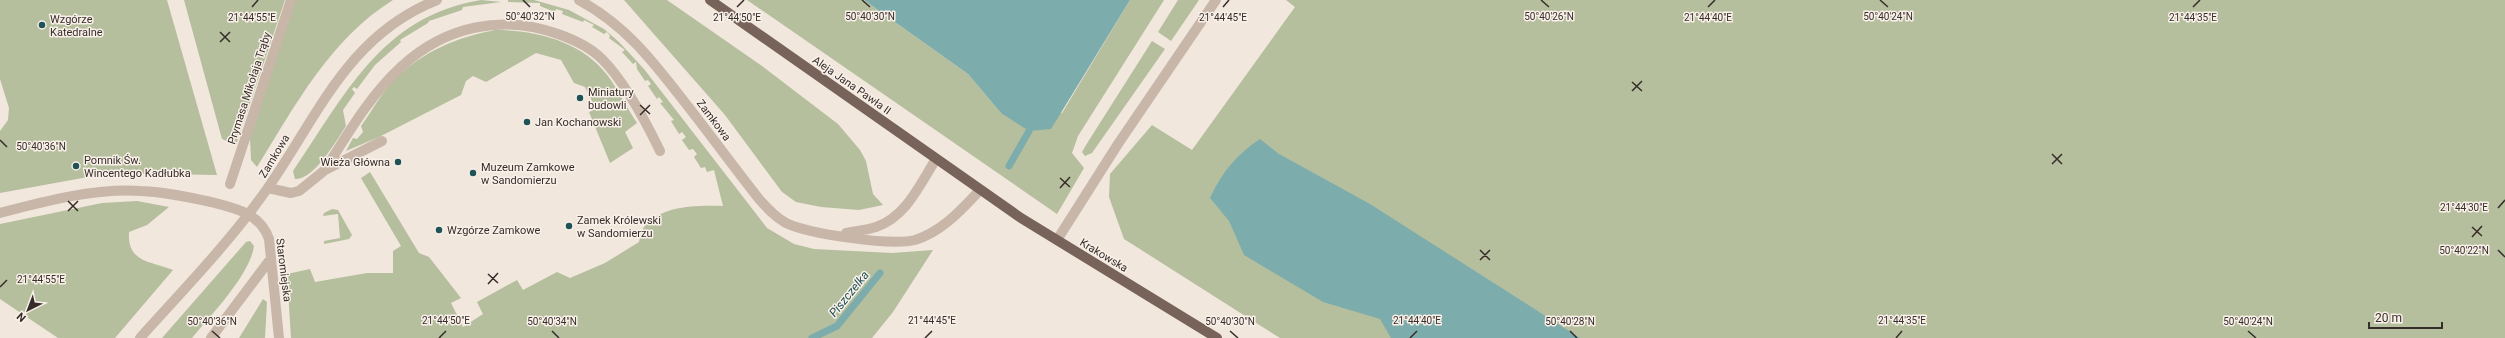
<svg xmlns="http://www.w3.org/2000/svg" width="2505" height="338" viewBox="0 0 2505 338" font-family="Roboto,sans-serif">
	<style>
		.green { fill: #b5bf9d }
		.water { fill: #7dacac }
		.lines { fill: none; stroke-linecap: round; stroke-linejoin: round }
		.stream { stroke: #7dacac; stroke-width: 7 }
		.street { stroke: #c8b6a9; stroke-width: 10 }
		.primary { stroke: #77635a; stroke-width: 10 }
		.ticks { fill: none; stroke: #362c29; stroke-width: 1.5 }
		.poi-dot { fill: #205355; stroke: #f9f1e9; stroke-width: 1.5 }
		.labels { text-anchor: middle; stroke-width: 3; stroke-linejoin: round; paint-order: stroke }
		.poi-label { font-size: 11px; fill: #362c29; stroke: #f9f1e9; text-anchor: start }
		.street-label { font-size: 11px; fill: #362c29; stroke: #f9f1e9 }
		.water-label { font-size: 12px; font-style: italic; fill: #205355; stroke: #f9f1e9 }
		.ticks-label { font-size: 10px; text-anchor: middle; fill: #362c29; stroke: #f9f1e9; stroke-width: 3; stroke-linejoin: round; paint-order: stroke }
	</style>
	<rect width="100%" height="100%" fill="#f1e7dd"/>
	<path class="green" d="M0,0H167L217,175L110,173L0,193V131L8,120L9,108L0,79Z
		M184,0H285L236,145L222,139Z
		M294,0H393C330,39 295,106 257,167L251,160L250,138Z
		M481,0L501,2L463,7L462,10L429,21L428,23L400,40L401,42L375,65L357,89L354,87L352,89L355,93L343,110L346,126C337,140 313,181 295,179L293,171C344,97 381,16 481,0Z
		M508,0H534L569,10L604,29L619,42L644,69L767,228L794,244L814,249L892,253L933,250L893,312L872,338H291L287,274L310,269L315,282L367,273H393V251L401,246L361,178L370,172L419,253L429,257L461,298L451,303L463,327L483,314L477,302L517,280L523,290L557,272L570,278L605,263L639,242C640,238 641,231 644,227C662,205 697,205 723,206L714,170L707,172L705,167L701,168L694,157L697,154L693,149L689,150L682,140L686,137L682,132L679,134L671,121L674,120L660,103L663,102L659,97L657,99L648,86L651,84L648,80L645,81L637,69L636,62L633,64L622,52L625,50L609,38L610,36L607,32L604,34L592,27L594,25L584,20L583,22L562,14L563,11L556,9L555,12L540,6V3L508,2Z
		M624,0H667L762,66L838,124L860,150L866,161L873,194L883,205L859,210L821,207L796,202L782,192L725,115Z
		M747,0H864L968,74L1001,113H1062L1130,0H1164L1078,136L1072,153L1084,168L1057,214Z
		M1178,0H1199L1171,41L1158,32Z
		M1286,0H2505V338H1280L1124,239L1109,197L1110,174L1152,125L1192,150L1295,7Z
		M495,30C536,30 582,41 608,76C619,91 627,108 637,123L625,132L633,148L610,163L589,112L596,109L585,87L574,83L561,60L536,53L486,82L473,76L466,81L461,95L379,137L346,151L353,138L357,139L363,132L361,126C372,111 382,92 395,79C423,51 458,37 495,30Z
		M1152,41L1165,49L1092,153L1085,156L1082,152L1086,145Z
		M137,201L169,207L147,225L129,232C127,263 151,261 173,270L115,338H58L0,299V224L102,203Z
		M332,209L338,210L352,235L349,239L324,244V241L340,238L338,214L323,216L324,213Z
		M250,241L254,246C250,275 211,315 192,338H162L246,242Z
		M263,299L267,302L265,338H239Z"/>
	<path class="water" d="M864,0H1130L1051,129L1029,131L1001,113L968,74Z
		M1260,139L1279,154L1370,204L1580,338H1391L1380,319L1323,302L1244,255L1229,221L1210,198C1222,172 1237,154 1260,139Z"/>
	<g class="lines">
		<path class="stream" d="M1009,166L1029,131
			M812,338L837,326L880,273"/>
		<path class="street" d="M579,0C624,24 652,60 683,100C709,133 733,166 759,199C767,208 775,217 786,223C809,234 891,246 915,240C942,232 962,209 980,190
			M325,170C347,135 370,95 402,66C446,26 502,14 558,34C575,40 590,47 602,59C625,82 646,122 660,151
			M230,184L291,0
			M268,188L291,193L299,191L325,170L382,141
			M0,213C45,201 95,188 141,191C165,192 188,197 211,202C235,208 260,213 269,239L279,338
			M846,233C856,231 867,230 876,227C907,216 920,184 936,159
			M1057,240L1118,144L1216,0
			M140,338C183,290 230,242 267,189C318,116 348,35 437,0
			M211,338L269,261"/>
		<path class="primary" d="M710,0L1021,218L1217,338"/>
	</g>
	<path class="ticks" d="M523,0L530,7M862,0L870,7M1541,0L1549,7M1880,0L1888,7M252,7L258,0M737,7L744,0M1223,7L1229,0M1708,7L1715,0M2193,7L2200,0M220,32L230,42M220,42L230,32M1632,82L1642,91M1632,91L1642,81M640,105L650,114M640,115L650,105M0,140L7,147M2052,154L2062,164M2052,164L2062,154M1060,178L1070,187M1060,188L1070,177M68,201L78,211M2498,208L2505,200M68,211L78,201M2472,227L2482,236M2472,237L2482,226M1480,250L1490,260M2498,250L2505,257M1480,260L1490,250M488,274L498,283M488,284L498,273M0,287L7,280M212,331L220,338M552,331L559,338M1230,331L1238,338M1570,331L1577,338M2248,331L2256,338M439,338L446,331M925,338L932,331M1410,338L1417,331M1896,338L1902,331"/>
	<g class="poi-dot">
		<circle cx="42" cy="25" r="4"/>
		<circle cx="580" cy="98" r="4"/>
		<circle cx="527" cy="122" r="4"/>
		<circle cx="398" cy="162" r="4"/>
		<circle cx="76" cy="166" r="4"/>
		<circle cx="473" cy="173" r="4"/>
		<circle cx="569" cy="226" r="4"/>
		<circle cx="439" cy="230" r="4"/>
	</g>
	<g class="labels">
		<g class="poi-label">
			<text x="50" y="23">Wzgórze<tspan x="50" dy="13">Katedralne</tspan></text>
			<text x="588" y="96">Miniatury<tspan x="588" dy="13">budowli</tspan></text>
			<text x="535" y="126">Jan Kochanowski</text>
			<text x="84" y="164">Pomnik Św.<tspan x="84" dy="13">Wincentego Kadłubka</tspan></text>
			<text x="390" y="166" text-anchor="end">Wieża Główna</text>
			<text x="481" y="171">Muzeum Zamkowe<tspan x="481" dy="13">w Sandomierzu</tspan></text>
			<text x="577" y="224">Zamek Królewski<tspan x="577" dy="13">w Sandomierzu</tspan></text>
			<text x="447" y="234">Wzgórze Zamkowe</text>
		</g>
		<g class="street-label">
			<text transform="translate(852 85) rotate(35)" y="4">Aleja Jana Pawła II</text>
			<text transform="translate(249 88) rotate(-72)" y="4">Prymasa Mikołaja Trąby</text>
			<text transform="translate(714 120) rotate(53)" y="4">Zamkowa</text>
			<text transform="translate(274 156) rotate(-59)" y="4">Zamkowa</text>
			<text transform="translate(1104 255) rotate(31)" y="4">Krakowska</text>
			<text transform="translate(284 270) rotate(83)" y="4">Staromiejska</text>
		</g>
		<g class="water-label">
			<text transform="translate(849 294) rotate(-51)" y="4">Piszczelka</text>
		</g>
	</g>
	<g class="ticks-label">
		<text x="1888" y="20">50°40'24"N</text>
		<text x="530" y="20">50°40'32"N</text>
		<text x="870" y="20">50°40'30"N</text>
		<text x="1549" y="20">50°40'26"N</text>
		<text x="252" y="21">21°44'55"E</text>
		<text x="737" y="21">21°44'50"E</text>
		<text x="1223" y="21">21°44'45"E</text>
		<text x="1708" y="21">21°44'40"E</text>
		<text x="2193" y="21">21°44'35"E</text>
		<text x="41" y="150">50°40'36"N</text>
		<text x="2464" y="211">21°44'30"E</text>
		<text x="2464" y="254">50°40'22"N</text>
		<text x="41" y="283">21°44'55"E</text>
		<text x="446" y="324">21°44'50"E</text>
		<text x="932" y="324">21°44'45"E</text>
		<text x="1417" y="324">21°44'40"E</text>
		<text x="1902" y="324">21°44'35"E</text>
		<text x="212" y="325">50°40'36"N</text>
		<text x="552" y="325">50°40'34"N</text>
		<text x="1230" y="325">50°40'30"N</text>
		<text x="1570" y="325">50°40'28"N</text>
		<text x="2248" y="325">50°40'24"N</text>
	</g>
	<g transform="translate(28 310) rotate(222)" stroke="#f9f1e9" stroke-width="3" paint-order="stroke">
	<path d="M0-3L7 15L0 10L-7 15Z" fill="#362c29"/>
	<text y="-6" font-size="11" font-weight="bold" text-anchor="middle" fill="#362c29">N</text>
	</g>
	<path d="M2369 322v6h73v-6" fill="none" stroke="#362c29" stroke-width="2"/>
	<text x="2375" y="322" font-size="12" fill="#362c29" stroke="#f9f1e9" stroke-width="3" paint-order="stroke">20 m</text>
</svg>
